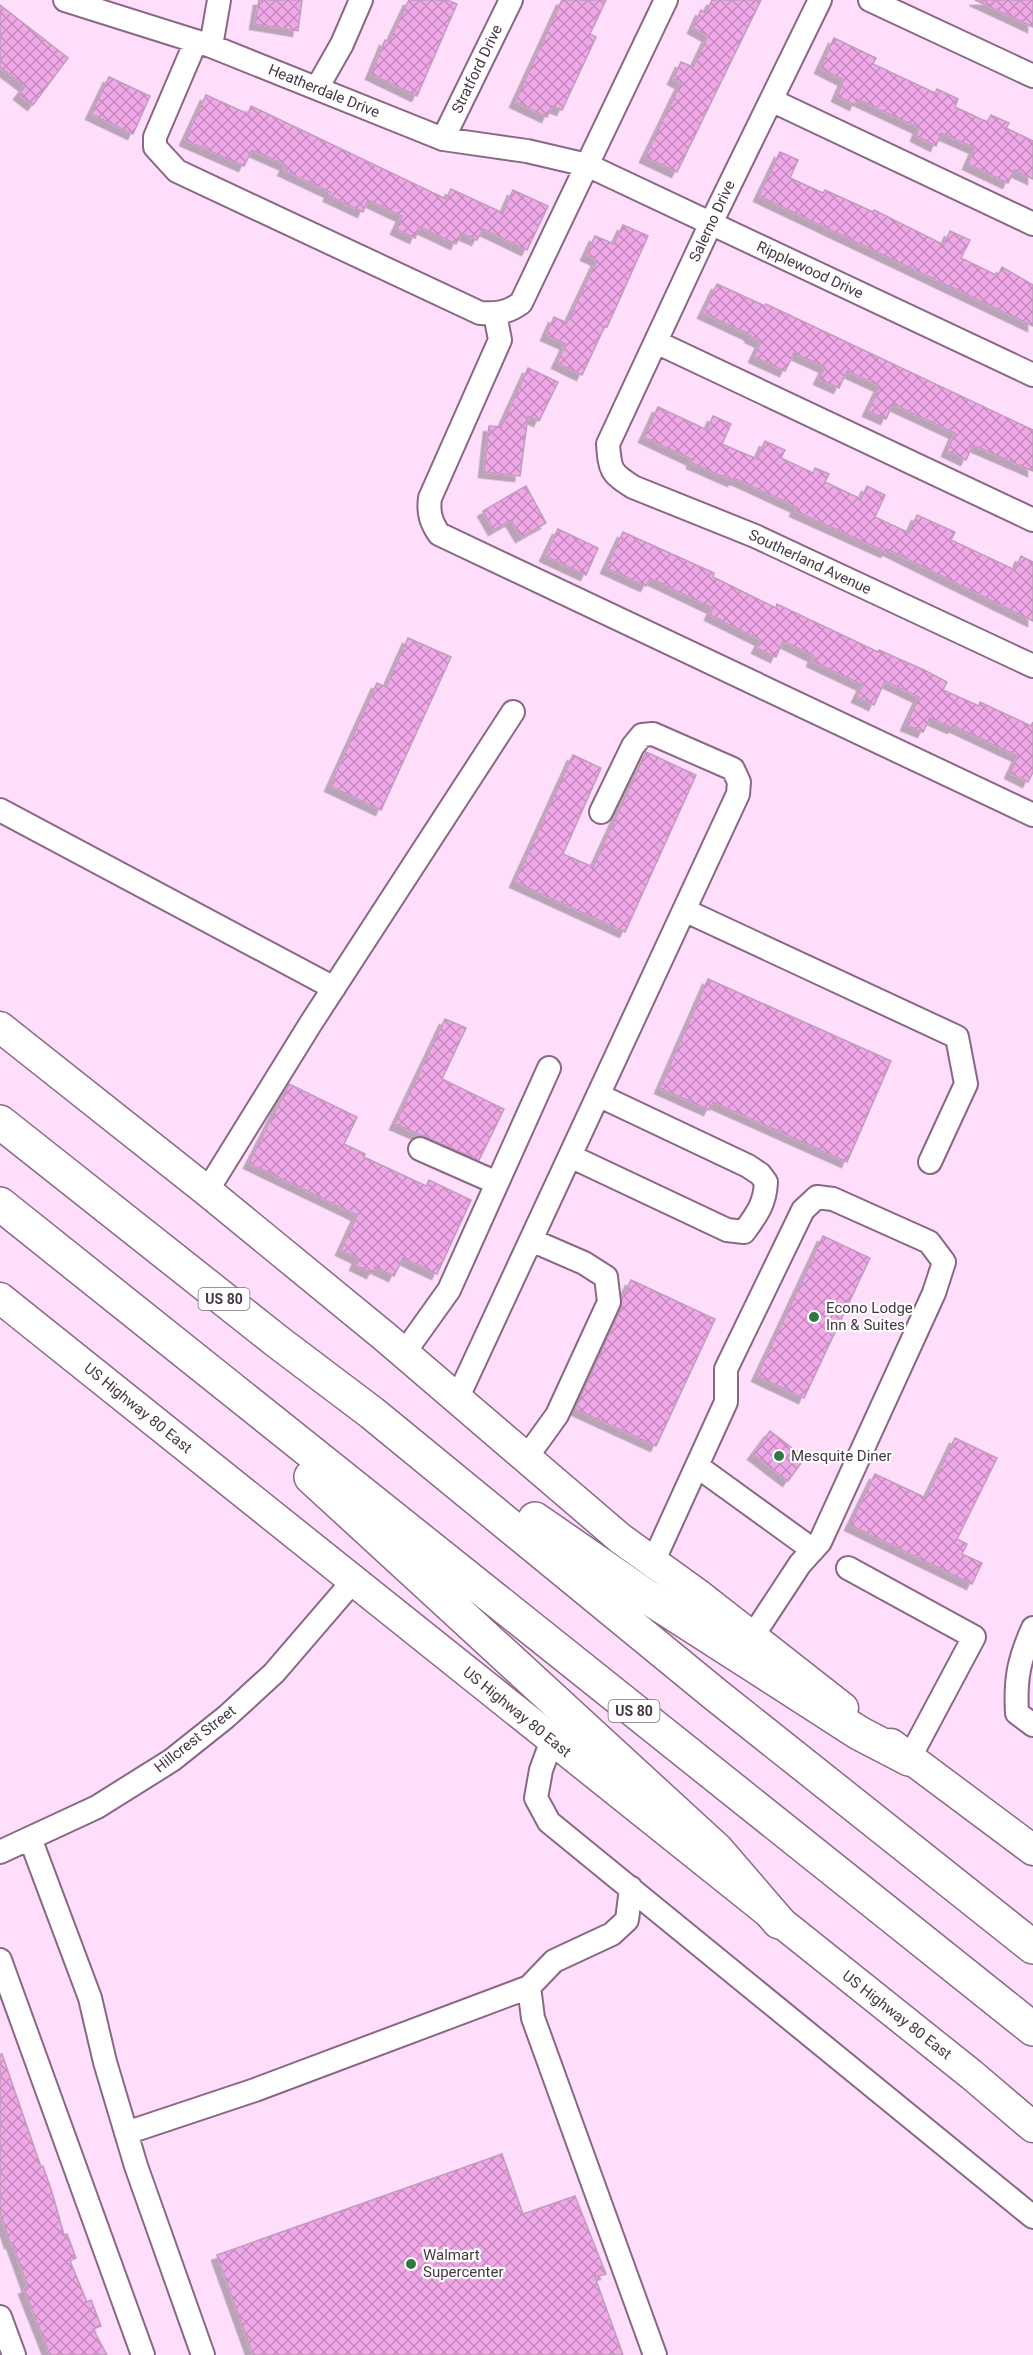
<svg xmlns="http://www.w3.org/2000/svg" width="1033" height="2355" viewBox="0 0 1033 2355" font-family="Roboto,sans-serif">
	<style>
		.building { fill: url(#building-cross-hatch); stroke: #c29cbd; stroke-width: 1.5; filter: url(#shadow) }
		.lines { fill: none; stroke-linecap: round; stroke-linejoin: round }
		.minor-casing { stroke: #8a6786; stroke-width: 26 }
		.major-casing { stroke: #8a6786; stroke-width: 33 }
		.highway-casing { stroke: #8a6786; stroke-width: 36 }
		.minor { stroke: #fff; stroke-width: 22 }
		.major { stroke: #fff; stroke-width: 30 }
		.highway { stroke: #fff; stroke-width: 33 }
		.poi-dot { fill: #307744; stroke: #fff; stroke-width: 2 }
		.labels { text-anchor: middle; stroke-width: 4.5; stroke-linejoin: round; paint-order: stroke }
		.shield { fill: #fff; stroke: #7e737c; stroke-width: 1.5 }
		.shield-label { font-size: 14px; font-weight: bold; fill: #463744 }
		.street-label { font-size: 15px; fill: #463744; stroke: #fff }
		.poi-label { font-size: 15px; fill: #463744; stroke: #fff; text-anchor: start }
	</style>
	<defs>
		<pattern id="building-cross-hatch" width="8" height="8" patternUnits="userSpaceOnUse" patternTransform="scale(1.5)"><rect width="8" height="8" fill="#f0a8e9"/><path d="M0 0l8 8M0 8l8-8" fill="none" stroke="#c48abe"/></pattern>
		<filter id="shadow"><feDropShadow dx="-5.5" dy="5.5" stdDeviation="0" flood-color="#0004"/></filter>
	</defs>
	<rect width="100%" height="100%" fill="#fedefa"/>
	<path class="building" d="M259,0H302L298,31L255,24Z
		M409,0H447L457,4L417,96L371,74L385,40L389,42Z
		M562,0H606L590,34L596,37L562,110L552,106L547,117L515,102Z
		M712,0H761L677,172L645,157L681,83L673,79L681,62L693,67L708,36L693,28L701,10L706,13Z
		M975,0H1033V27Z
		M0,5L68,58L33,105L19,94L25,86L0,67Z
		M834,38L876,58L873,64L935,93L937,89L958,99L955,107L987,122L991,115L1009,123L1006,128L1033,141V179L1014,170L1008,183L968,164L975,148L941,133L936,146L916,136L919,128L857,99L855,105L837,96L844,80L820,68Z
		M109,77L150,96L133,134L91,114Z
		M206,95L248,114L251,106L446,199L451,189L503,213L513,190L548,206L527,250L483,229L477,240L461,233L456,244L420,227L415,238L396,229L402,216L368,200L363,212L329,196L330,192L283,170L286,165L252,150L244,166L185,140Z
		M780,152L798,160L790,178L823,193L825,190L873,212L874,210L944,245L950,231L970,240L961,258L998,276L1002,267L1033,285V326L759,196Z
		M623,225L648,236L607,327L605,326L582,375L557,363L566,344L546,335L554,317L567,323L597,260L586,255L595,236L614,244Z
		M717,284L765,306L766,304L1033,430V471L973,445L966,460L947,451L955,433L893,404L886,419L868,411L880,386L847,371L839,388L819,379L825,367L794,353L785,371L754,357L761,342L750,337L751,335L703,313Z
		M528,368L558,382L539,421L528,416L520,476L484,472L489,426L501,427Z
		M658,407L707,430L713,416L731,424L722,444L757,459L765,441L785,450L781,458L813,473L815,468L829,474L825,482L861,499L867,486L885,495L875,517L909,533L917,515L955,532L951,540L1015,570L1021,556L1033,562V621L887,549L886,552L795,511L797,507L734,478L733,481L692,463L693,460L644,437Z
		M526,486L546,523L521,537L511,520L494,530L483,511Z
		M558,529L598,548L586,575L545,556Z
		M623,532L714,573L713,577L776,608L777,604L878,652L879,650L924,670L947,682L943,690L979,706L980,702L1031,726L1033,722V772L1028,782L1010,773L1018,756L954,726L953,728L930,718L923,732L906,725L919,697L885,681L874,705L857,697L863,685L812,661L814,656L783,641L776,657L757,648L761,640L710,615L713,608L650,578L646,586L606,568Z
		M408,638L451,657L381,810L330,786L377,683L386,687Z
		M646,752L696,775L625,932L515,882L573,755L601,768L563,854L593,867Z
		M708,979L891,1061L847,1162L713,1102L709,1110L660,1088Z
		M445,1019L466,1028L442,1079L504,1109L479,1160L395,1124Z
		M289,1084L357,1117L344,1144L365,1154L364,1157L426,1186L429,1180L471,1200L437,1274L403,1258L394,1276L375,1267L372,1273L355,1265L358,1258L341,1250L357,1215L249,1163Z
		M823,1236L870,1258L804,1398L757,1376Z
		M631,1280L715,1319L656,1446L575,1409L621,1308L622,1299Z
		M770,1431L805,1458L788,1481L753,1454Z
		M955,1438L997,1458L957,1539L967,1544L962,1554L982,1563L972,1584L850,1525L875,1474L926,1498Z
		M0,2054H2L41,2167L43,2166L52,2192L64,2235L67,2234L76,2258L70,2261L87,2302L91,2300L101,2326L93,2329L107,2355H50L24,2289L28,2287L12,2243H10L0,2212Z
		M502,2154L523,2214L575,2196L606,2274L595,2277L623,2355H253L217,2255Z"/>
	<g class="lines">
		<g class="minor-casing">
			<path id="minor" d="M65,0L211,46L443,139L527,151L587,165L1033,375
				M820,0L711,223L608,444C610,471 611,473 633,487L755,536L1033,666
				M870,0L1033,76
				M196,41L155,137V147L177,171L480,313C497,314 507,313 521,303L666,0
				M211,46L219,0
				M317,88L342,44L361,0
				M771,100L1033,224
				M443,139L511,0
				M495,314L500,340L430,498C428,513 431,522 439,534L1033,815
				M656,342L1033,520
				M0,810L334,988
				M684,910L957,1037L966,1084L930,1162
				M420,1149L497,1183
				M570,1156L727,1230L744,1232C757,1214 765,1204 766,1182L760,1174L748,1166L598,1095
				M207,1191L311,1023L513,712
				M404,1353L449,1290L549,1068
				M457,1399L738,794L739,782L733,769L653,734L642,735L633,746L601,812
				M526,1458L557,1415L609,1302L606,1277L584,1263L531,1240
				M697,1466L813,1550
				M653,1562L726,1402V1369L803,1210L817,1197L833,1199L929,1242L944,1262L934,1293L820,1542L800,1564L752,1637
				M848,1568L974,1637L909,1759
				M1033,1628C1019,1659 1015,1679 1017,1713L1033,1725
				M552,1740L541,1770L536,1798L549,1822L1033,2217
				M30,1838L90,1998L105,2062L136,2166L203,2355
				M0,1852L97,1807L172,1760L226,1717L274,1673L354,1580
				M631,1888L627,1920L612,1934L554,1961L529,1987L533,2018L655,2355
				M0,1960L143,2355
				M126,2133L255,2090L529,1987
				M0,2317L14,2355"/>
		</g>
		<g class="major-casing">
			<path id="major" d="M0,1027L207,1191L384,1336L621,1539L700,1596L843,1708
				M0,1298L972,2075L1033,2127
				M891,1744L1033,1850"/>
		</g>
		<g class="highway-casing">
			<path id="highway" d="M0,1122L278,1342L372,1413L716,1695L1033,1947
				M0,1204L1033,2029
				M311,1477L717,1850L779,1922
				M535,1519L649,1598L859,1733L909,1759"/>
		</g>
		<use href="#minor" class="minor"/>
		<use href="#major" class="major"/>
		<use href="#highway" class="highway"/>
	</g>
	<g class="poi-dot">
		<circle cx="814" cy="1317" r="6"/>
		<circle cx="779" cy="1456" r="6"/>
		<circle cx="411" cy="2264" r="6"/>
	</g>
	<g class="labels">
		<g class="shield">
			<rect x="198.5" y="1288" width="51" height="22" rx="4.5"/>
			<rect x="608.5" y="1700" width="51" height="22" rx="4.5"/>
		</g>
		<g class="shield-label">
			<text x="224" y="1304">US 80</text>
			<text x="634" y="1716">US 80</text>
		</g>
		<g class="street-label">
			<text transform="translate(477 69) rotate(-64)" y="5">Stratford Drive</text>
			<text transform="translate(324 91) rotate(22)" y="5">Heatherdale Drive</text>
			<text transform="translate(712 221) rotate(-65)" y="5">Salerno Drive</text>
			<text transform="translate(810 270) rotate(25)" y="5">Ripplewood Drive</text>
			<text transform="translate(810 562) rotate(25)" y="5">Southerland Avenue</text>
			<text transform="translate(138 1408) rotate(39)" y="5">US Highway 80 East</text>
			<text transform="translate(517 1712) rotate(39)" y="5">US Highway 80 East</text>
			<text transform="translate(195 1739) rotate(-38)" y="5">Hillcrest Street</text>
			<text transform="translate(897 2015) rotate(38)" y="5">US Highway 80 East</text>
		</g>
		<g class="poi-label">
			<text x="826" y="1313">Econo Lodge<tspan x="826" dy="17">Inn &amp; Suites</tspan></text>
			<text x="791" y="1461">Mesquite Diner</text>
			<text x="423" y="2260">Walmart<tspan x="423" dy="17">Supercenter</tspan></text>
		</g>
	</g>
</svg>
